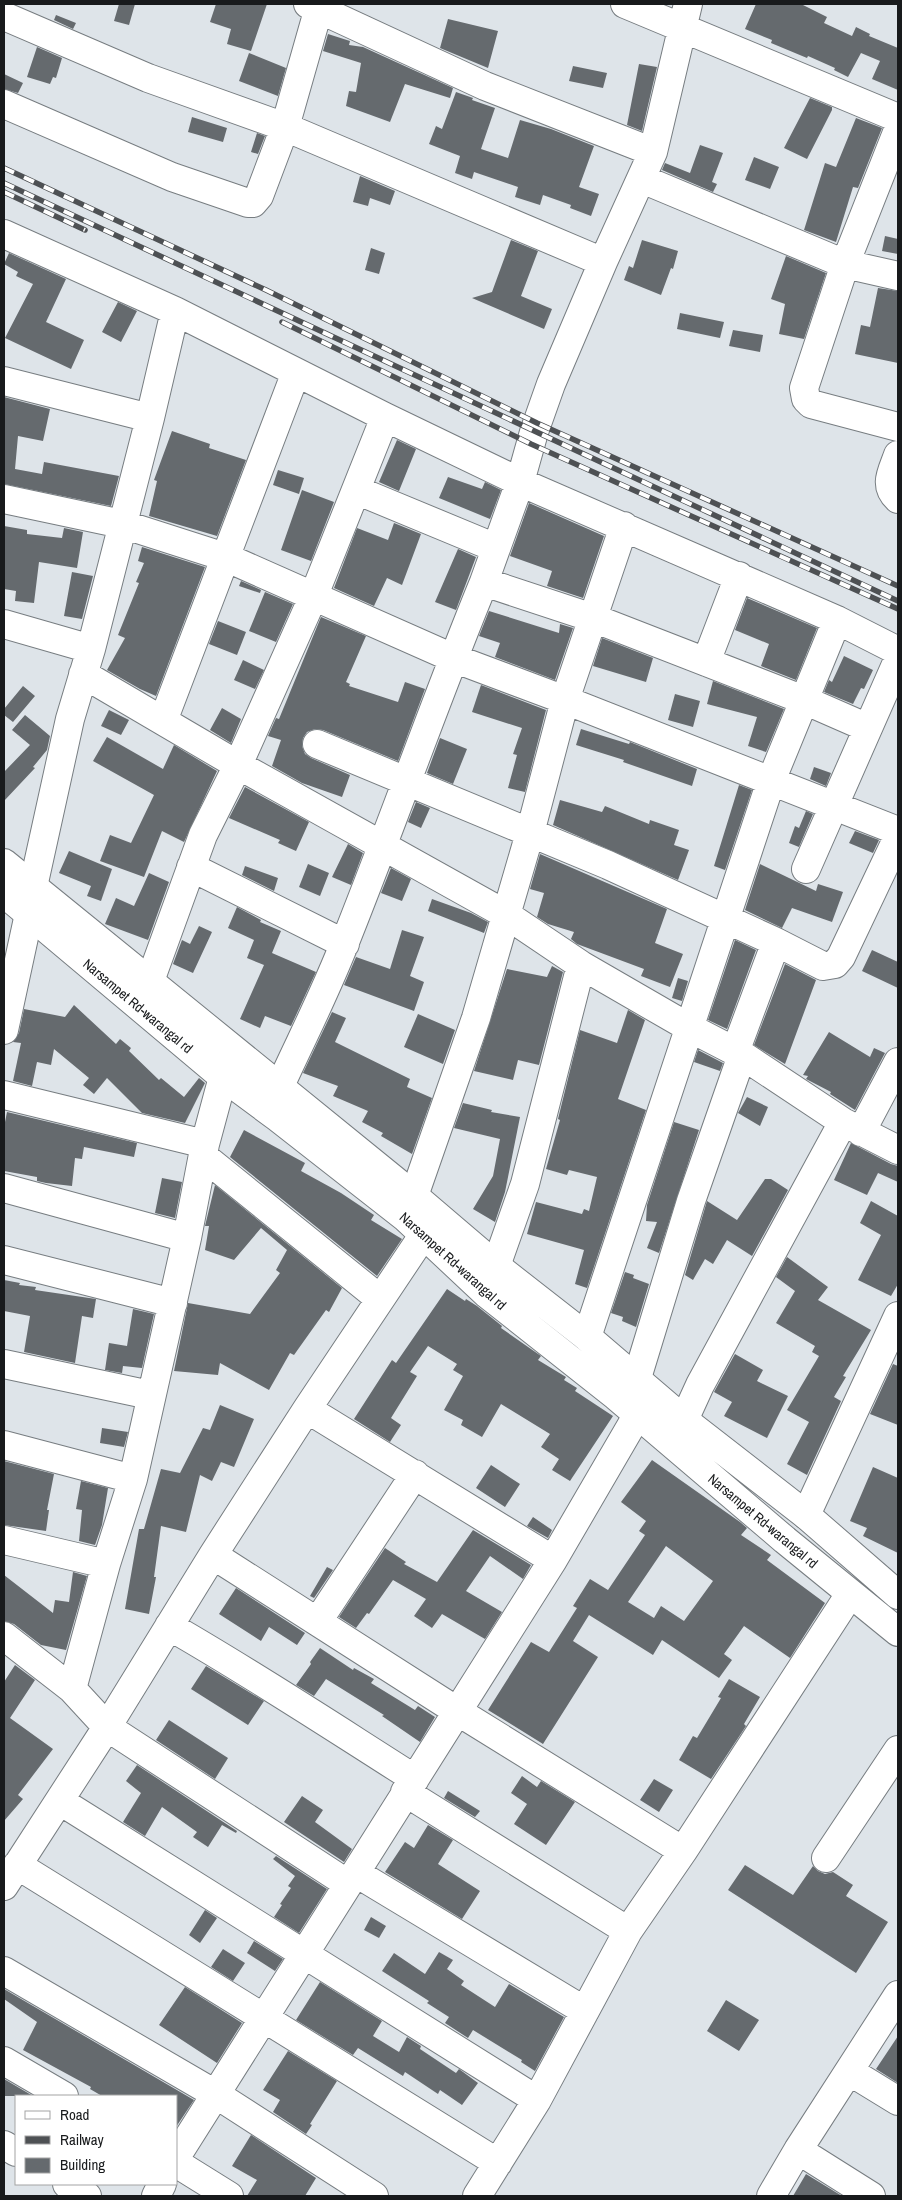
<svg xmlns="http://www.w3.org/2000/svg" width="902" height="2200" viewBox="0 0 902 2200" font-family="'Archivo Narrow',sans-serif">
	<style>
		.building { fill: #656a6e; fill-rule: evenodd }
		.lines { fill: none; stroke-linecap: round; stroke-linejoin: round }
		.minor-casing { stroke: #777d81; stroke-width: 30 }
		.major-casing { stroke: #777d81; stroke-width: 30 }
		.minor { stroke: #fff; stroke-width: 28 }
		.major { stroke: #fff; stroke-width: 28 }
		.rail-casing { stroke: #4e5154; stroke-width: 5.5 }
		.rail { stroke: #fff; stroke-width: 4; stroke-dasharray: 11; stroke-linecap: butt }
		.labels { text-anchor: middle; stroke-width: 4.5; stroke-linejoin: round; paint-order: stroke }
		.street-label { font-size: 14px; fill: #181a1c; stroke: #fff }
	</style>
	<rect width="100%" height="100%" fill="#dee4e9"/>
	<path class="building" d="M119,4H135L129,25L114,21Z
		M216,4H267L251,51L227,44L231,29L210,22Z
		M756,4H801L827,17L824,23L852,36L856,27L870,34L869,36L898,48V90L872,79L880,61L861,53L848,77L834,70L835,68L808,56L807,58L771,43L772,40L745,29Z
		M56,15L76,23L73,29L54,20Z
		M448,19L498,31L488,68L440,48Z
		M328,34L350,41L349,45L363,47L453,88L450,98L405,84L390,122L346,106L349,91L356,92L361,63L323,51Z
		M37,47L62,58L56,78L53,77L50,84L27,77Z
		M249,53L286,68L278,96L239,81Z
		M639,64L657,67L642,131L627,125Z
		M573,66L607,73L603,88L569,81Z
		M4,74L23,83L18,93L4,89Z
		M456,92L473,98L472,100L495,108L481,149L508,158L520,120L551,129L594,146L579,187L599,194L591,216L570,208L571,205L543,195L540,205L515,197L518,187L474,172L472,179L455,173L460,156L429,144L436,126L442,129Z
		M810,98L832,107V110L807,159L784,148Z
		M192,117L227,128L223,142L188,132Z
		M856,118L882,128L858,188L853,187L836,242L804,230L825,163L836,167Z
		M257,133L265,136L258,154L251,152Z
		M700,145L723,153L712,182L717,184L713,192L662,170L665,163L690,173Z
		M754,157L779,167L770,189L745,180Z
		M360,176L395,191L390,205L370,198L368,206L353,202Z
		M885,236L898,239V254L882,251Z
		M511,240L538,251L521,296L552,309L544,329L472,298L492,292Z
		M642,240L678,251L673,269L671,268L661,295L624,280L629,266L633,268Z
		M371,248L385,253L379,274L365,270Z
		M9,253L66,279L46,322L84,340L71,369L5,338L33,284L16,276L18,272L4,264Z
		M786,256L826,273L804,339L779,334L785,304L771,299Z
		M878,288L898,291V363L855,354L861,325L870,327Z
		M118,302L137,311L121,342L102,332Z
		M680,313L724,322L720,338L677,329Z
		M733,330L763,335L760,352L729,346Z
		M4,397L50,409L43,441L18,436L15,469L42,474L44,462L119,476L111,506L4,484Z
		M172,431L210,444L209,448L246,460L217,536L149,516L157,481L154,480Z
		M397,440L416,449L399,491L379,482Z
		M278,470L304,478L299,494L273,485Z
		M448,477L482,489L485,482L501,490L490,519L439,498Z
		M302,490L334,502L311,561L281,550Z
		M529,503L604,536L583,598L547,586L552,571L510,556Z
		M394,523L421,534L402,585L387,578L374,606L334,588L357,528L388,540Z
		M4,526L27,530V534L62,538L64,528L83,532L77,568L39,562L34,603L15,601L16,591L4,589Z
		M142,547L205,567L156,696L140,689L107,670L125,638L118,635L139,583L136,582L144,563L138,561Z
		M458,549L476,557L456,610L435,602Z
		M72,572L93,576L82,619L64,616Z
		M241,581L261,590L260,593L239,586Z
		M265,592L293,604L276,642L249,631Z
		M747,598L817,628L796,680L761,666L769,644L735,630Z
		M489,611L559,633L560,624L573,628L555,680L495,657L500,643L479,636Z
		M321,617L366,636L346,682L350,684L349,686L398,702L405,682L425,689L398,761L323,730L315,729L307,732L303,738L302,746L305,754L311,758L350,775L342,797L302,783L272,766L281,740L268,736L276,718L279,719Z
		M218,621L246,632L237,655L209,644Z
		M602,638L653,658L646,682L593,666Z
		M844,656L873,670L864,689L861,688L853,704L824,692L829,680L832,682Z
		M243,660L264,670L255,689L234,680Z
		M713,681L784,709L766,752L748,746L757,717L707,704Z
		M481,685L546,710L525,792L508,788L517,755L513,754L522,728L472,712Z
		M23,686L35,696L13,722L4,715V709Z
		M675,694L700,701L693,727L668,720Z
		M222,708L241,719L231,743L210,730Z
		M109,710L129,720L121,735L101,726Z
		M25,715L50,736L47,750L33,767L35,768L4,801V772L30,745L12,730Z
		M581,729L629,744L630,742L697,769L692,786L623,762L624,760L576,745Z
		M107,737L163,769L174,745L217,771L184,842L162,831L144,877L100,861L110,835L131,843L154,795L93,761Z
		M440,738L467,749L453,784L427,773Z
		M814,767L831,773L826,786L810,779Z
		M739,785L752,790L725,870L714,866Z
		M245,787L309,822L296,851L278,843L280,840L229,818Z
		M560,800L602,812L605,806L649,824L650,820L679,830L674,845L689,850L678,880L553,825Z
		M416,802L430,808L421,828L408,822Z
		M806,811L813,814L799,847L789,843L795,826L799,828Z
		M855,831L879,840L873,853L849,843Z
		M348,844L363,853L351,885L332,877Z
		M69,851L112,869L101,901L87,896L91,886L59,873Z
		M540,854L667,909L655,943L683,954L670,987L641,976L644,969L577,944L571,939L574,932L548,924L537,917L544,893L530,889Z
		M308,864L329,873L320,896L299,887Z
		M760,864L816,891L818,884L843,892L832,922L792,908L782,928L745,910Z
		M245,866L278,878L274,891L242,875Z
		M391,868L411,879L402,901L381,893Z
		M149,873L169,882L148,940L105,924L116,898L134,906Z
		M432,899L471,913L488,922L484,933L428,911Z
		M237,907L261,920L260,922L281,931L272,953L316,972L291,1026L265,1016L260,1028L240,1019L264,965L247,958L254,940L228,928Z
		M199,926L212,932L193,973L173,964L182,940L190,944Z
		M402,930L424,937L410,976L424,982L414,1011L344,985L356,957L390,969Z
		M735,940L756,950L727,1029L708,1020Z
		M872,950L898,962V988L862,971Z
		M785,964L816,980L785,1064L754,1045Z
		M552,966L563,972L539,1065L518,1060L513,1080L474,1071L507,969L547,977Z
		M678,978L688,981L682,1001L672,998Z
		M74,1005L116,1044L120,1039L131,1048L129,1051L159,1080L161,1078L184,1097L199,1078L205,1083L185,1123L142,1113L107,1078L94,1094L83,1085L89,1078L54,1049L51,1065L37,1062L32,1086L13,1081L21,1043L13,1042L19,1033L24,1009L65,1017Z
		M628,1010L645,1020L618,1099L646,1110L587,1288L575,1284L584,1250L527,1234L536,1202L582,1214L584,1209L589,1211L597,1177L569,1170L567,1175L546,1169L560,1120L558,1119L580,1030L617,1043Z
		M332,1012L346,1018L335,1042L410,1079L407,1087L432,1098L412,1154L381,1136L383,1133L362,1122L368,1111L333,1096L338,1086L303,1073Z
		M418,1014L455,1030L443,1064L404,1047Z
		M829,1032L870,1057L874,1048L885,1053L855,1110L830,1094L831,1092L806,1079L808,1076L803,1075Z
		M698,1050L723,1063L720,1071L694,1062Z
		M747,1097L768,1107L760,1126L738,1113Z
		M463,1103L492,1110L491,1112L520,1117L505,1192L495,1222L473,1209L493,1176L500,1139L454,1128Z
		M7,1112L137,1143L134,1157L84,1147L82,1159L75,1158L72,1186L46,1183L37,1181V1177L4,1171V1127Z
		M674,1122L699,1130L659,1253L647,1248L657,1222L646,1221L647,1205Z
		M244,1130L305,1163L301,1171L341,1193L374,1215L371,1220L402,1239L377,1276L230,1157Z
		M851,1143L891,1164L898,1166V1182L878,1173L867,1195L834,1180Z
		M162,1178L182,1182L175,1218L155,1213Z
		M765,1179H771L788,1190L752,1256L727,1240L713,1264L705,1259L693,1280L685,1275L707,1201L737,1220Z
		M215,1185L342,1288L329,1312L326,1310L294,1355L290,1353L269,1390L220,1363L218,1375L174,1371L188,1303L250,1314L280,1273L276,1270L287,1250L261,1228L234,1260L205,1250L209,1226H205Z
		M871,1201L898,1216V1284L891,1296L858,1280L881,1235L860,1223Z
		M787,1257L828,1287L818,1300L871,1330L843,1376L846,1377L834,1397L841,1401L807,1475L787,1464L809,1422L787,1410L819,1356L812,1352L815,1346L776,1323L795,1291L776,1277Z
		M625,1272L634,1275L633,1278L649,1284L636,1327L622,1321L623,1317L611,1313Z
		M4,1280L20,1283L19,1285L36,1287L35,1290L96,1299L93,1318L82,1316L75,1363L24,1352L30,1316L4,1311Z
		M447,1289L465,1301L466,1299L477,1306L502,1326L501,1328L541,1356L538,1360L566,1377L564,1380L577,1388L575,1391L613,1416L570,1481L552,1470L559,1459L541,1447L550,1434L501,1404L482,1437L461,1425L463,1420L444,1410L463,1376L453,1370L457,1364L428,1346L410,1372L417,1376L391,1418L401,1425L390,1442L354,1419L392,1360L396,1363Z
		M133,1309L154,1314L142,1368L123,1366L122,1373L105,1370L109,1343L127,1346Z
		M735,1354L763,1370L757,1381L788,1396L767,1438L724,1416L732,1402L714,1392Z
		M893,1364L898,1366V1425L870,1414Z
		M220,1405L254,1419L234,1467L221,1462L212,1481L200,1475L186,1532L161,1526L154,1577H156L149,1614L125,1609L139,1529H144L161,1469L180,1473L203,1428L210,1430Z
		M102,1428L128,1432L124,1447L100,1443Z
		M652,1460L740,1522L747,1528L741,1535L771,1555L767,1560L825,1603L790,1658L744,1626L724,1654L732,1660L719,1678L662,1640L653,1655L589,1615L573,1641L598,1657L543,1744L488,1710L531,1642L549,1652L577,1608L573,1606L590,1579L608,1590L645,1535L639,1531L646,1521L621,1502ZM666,1546L713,1581L684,1621L661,1606L654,1618L628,1602Z
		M4,1461L54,1474L47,1510H49L46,1531L4,1525Z
		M491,1465L520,1484L505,1507L476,1488Z
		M873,1467L898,1478V1553L863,1536L867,1528L850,1521Z
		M81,1481L108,1488L102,1525L95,1545L79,1541L82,1510L76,1509Z
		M533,1517L552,1530L548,1538L527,1526Z
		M473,1530L531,1565L523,1579L490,1556L466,1591L502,1612L485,1639L442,1614L432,1628L414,1616L426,1599L393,1580L369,1614L367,1613L356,1628L339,1617L385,1548L406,1562L404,1564L437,1582Z
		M327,1567L333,1570L314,1598L310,1596Z
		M73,1572L87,1576L66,1650L41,1645L14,1624L4,1621V1575L53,1613L55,1600L69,1602Z
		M236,1588L305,1633L297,1645L269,1627L261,1641L219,1614Z
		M320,1648L353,1670L354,1668L374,1679L371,1683L415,1710L418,1706L435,1717L420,1742L382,1716L384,1715L326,1679L314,1696L296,1685L311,1664L310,1662Z
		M15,1665L35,1680L10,1718L53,1749L18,1795L23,1799L4,1821V1682Z
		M206,1666L264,1701L248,1725L191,1689Z
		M729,1679L760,1697L744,1724L746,1726L711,1779L679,1760L693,1736L697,1738L721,1698L718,1697Z
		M169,1720L228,1758L215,1779L156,1740Z
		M137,1765L237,1831L236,1833L222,1825L208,1847L193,1837L197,1832L162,1807L145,1836L123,1822L141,1793L126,1781Z
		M522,1776L537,1787L541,1781L575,1802L546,1845L514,1824L527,1804L511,1793Z
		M654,1779L673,1790L659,1812L640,1800Z
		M448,1791L480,1811L475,1817L444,1798Z
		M302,1796L323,1810L315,1822L352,1849L344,1862L284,1822Z
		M428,1825L453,1840L438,1864L480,1891L462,1919L385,1872L405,1842L414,1848Z
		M276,1856L327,1889L299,1933L274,1917L282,1905L280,1904L291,1888L288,1886L295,1876L273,1859Z
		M745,1865L793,1895L813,1866L818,1871L825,1874L833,1872L853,1885L846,1896L888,1922L856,1973L728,1890Z
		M205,1910L217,1918L200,1943L189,1935Z
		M371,1917L386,1926L379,1938L364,1930Z
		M254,1941L283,1959L275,1971L247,1953Z
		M223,1949L245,1963L233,1981L211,1967Z
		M439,1952L453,1960L447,1969L464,1981L461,1985L495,2007L509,1984L564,2017L535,2071L521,2062L522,2060L473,2030L468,2038L445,2023L449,2017L427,2003L429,2001L382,1971L394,1953L425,1974Z
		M320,1982L382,2021L373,2036L399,2052L407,2037L421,2046L420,2049L456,2073L459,2069L478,2083L462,2105L440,2090L438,2094L405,2072L403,2076L358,2048L353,2055L296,2020Z
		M185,1987L242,2023L217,2063L159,2025Z
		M4,1989L194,2100L176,2127V2096H102L90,2089L91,2087L23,2050L37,2022L4,1999Z
		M726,2000L759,2020L739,2051L707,2031Z
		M898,2036V2083L876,2069Z
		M288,2051L337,2081L310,2124L312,2125L306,2134L273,2112L280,2100L263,2090Z
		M4,2079L33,2096H4Z
		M251,2135L316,2178L305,2196H247L257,2180L232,2166Z
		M806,2174L842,2196H793Z"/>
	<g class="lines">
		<g class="minor-casing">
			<path id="minor" d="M308,4L485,86L653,152
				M625,4L898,118
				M4,16L148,78L285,127L603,262
				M4,104L172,177L248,203H253L259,196L285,127L320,4
				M898,130L845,264L804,388L806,399L811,404L898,427
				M642,179L845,264L898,276
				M4,234L175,311L385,417L520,482L837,620L898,651
				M4,381L150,418
				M898,455C892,472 883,485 898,499
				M356,490L496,548
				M4,499L122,524L225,557L453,658L565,700L898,831
				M484,582L520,482L534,432L551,384L603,262L653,152L688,4
				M4,624L91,649
				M706,662L739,576
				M83,674L238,765L505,914L581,965L690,1028L742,1055L843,1122L898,1150
				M163,721L296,372
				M317,744L608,865L776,942L823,966L835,964L841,957L898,837
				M191,867L345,944
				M806,869L898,660
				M33,887L70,719L91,649L150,418L175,311
				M150,981L203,835L238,765L314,595L385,417
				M4,1030L29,914
				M735,1052L776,942
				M280,1086C302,1038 326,991 345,942C393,822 435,701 484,582L593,618L804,700L868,728
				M4,1095L205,1144
				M861,1132L898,1062
				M203,1156L380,1299
				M4,1188L187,1238
				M407,1216L476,1018L530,833L565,700L624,526
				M4,1260L173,1303
				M496,1266L525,1184L581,965
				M587,1337L771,781L837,620
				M4,1364L150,1395
				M637,1378L691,1201L742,1055
				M307,1409L553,1560
				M684,1420L700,1385L843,1122
				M4,1445L133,1479
				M806,1515L898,1316
				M4,1540L106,1564
				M213,1555L457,1711L683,1851
				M318,1621L415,1474
				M169,1626C253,1674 333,1727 415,1779
				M4,1636L72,1689L107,1727L348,1884
				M72,1689L106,1564L133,1479L187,1238L205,1144L223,1077
				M405,1792L628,1931
				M60,1801L537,2100
				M826,1858L898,1750
				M17,1865L498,2163
				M356,1873L585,2011
				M4,1886L107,1727L213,1555L307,1409L424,1234
				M4,1971L217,2095L374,2196
				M4,2061L64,2096
				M849,2071L898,2101
				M4,2145L16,2152
				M798,2150L871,2196
				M176,2157L553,1560L638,1414
				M176,2163L229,2196
				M67,2184L87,2196
				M156,2196L162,2184
				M477,2196L537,2100L628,1931L683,1851L850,1594
				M771,2196L798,2150L898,1995"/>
		</g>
		<g class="major-casing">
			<path id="major" d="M4,863L414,1196L496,1266L587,1337L684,1420L806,1515L898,1595
				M4,893L223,1077L277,1117L406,1218L487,1294L616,1396L785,1540L898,1632"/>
		</g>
		<use href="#minor" class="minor"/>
		<use href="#major" class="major"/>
		<g class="rail-casing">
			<path id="rail" d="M4,168L266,290L537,423L898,586
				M4,183L898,601
				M4,192L85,230
				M282,322L531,444L898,609"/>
		</g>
		<use href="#rail" class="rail"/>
	</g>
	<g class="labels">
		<g class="street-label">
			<text transform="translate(138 1006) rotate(40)" y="5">Narsampet Rd-warangal rd</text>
			<text transform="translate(453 1261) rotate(42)" y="5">Narsampet Rd-warangal rd</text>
			<text transform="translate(763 1521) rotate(40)" y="5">Narsampet Rd-warangal rd</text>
		</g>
	</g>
	<rect width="902" height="2200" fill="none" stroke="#181a1c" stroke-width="10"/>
	<rect x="15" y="2095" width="162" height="90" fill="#ffffff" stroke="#a3a3a4"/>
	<rect x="25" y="2111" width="25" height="8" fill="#ffffff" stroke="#a3a3a4"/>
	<text x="60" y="2120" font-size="15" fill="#181a1c">Road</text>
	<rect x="25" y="2136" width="25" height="8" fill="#4e5154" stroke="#a3a3a4"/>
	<text x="60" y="2145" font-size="15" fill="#181a1c">Railway</text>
	<rect x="25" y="2158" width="25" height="15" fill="#656a6e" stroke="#a3a3a4"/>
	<text x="60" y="2170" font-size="15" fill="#181a1c">Building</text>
</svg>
